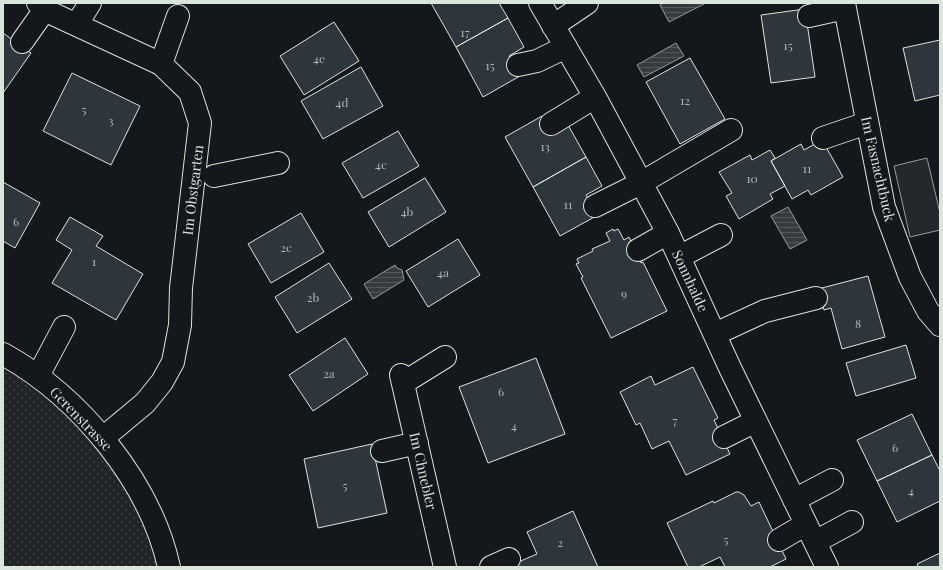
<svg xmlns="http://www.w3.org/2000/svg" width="943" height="570" viewBox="0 0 943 570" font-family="'Playfair Display',serif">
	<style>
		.grass { fill: url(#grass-dots); stroke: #939e99 }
		.parking { fill: #24282b; stroke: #939e99 }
		.water { fill: url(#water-rules); stroke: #939e99 }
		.building { fill: #2c363c; stroke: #d8e6dc }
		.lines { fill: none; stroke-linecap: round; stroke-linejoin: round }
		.minor-casing { stroke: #d8e6dc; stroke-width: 24 }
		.minor { stroke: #14181c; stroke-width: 22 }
		.labels { text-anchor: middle; stroke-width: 3; stroke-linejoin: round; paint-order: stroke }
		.number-label { font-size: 12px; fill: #adbab4 }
		.street-label { font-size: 14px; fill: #d8e6dc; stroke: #14181c }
	</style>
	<defs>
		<pattern id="grass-dots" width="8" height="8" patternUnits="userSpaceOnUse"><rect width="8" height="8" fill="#202428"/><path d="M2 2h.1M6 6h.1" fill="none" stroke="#404447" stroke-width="1.8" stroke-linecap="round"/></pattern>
		<pattern id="water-rules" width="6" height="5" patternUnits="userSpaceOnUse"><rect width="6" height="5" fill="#363b3e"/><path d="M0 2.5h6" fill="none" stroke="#525759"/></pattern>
	</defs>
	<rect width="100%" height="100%" fill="#14181c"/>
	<path class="grass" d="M3,354L103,438L169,567H3Z"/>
	<path class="parking" d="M927,158L940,213V230L910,237L894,166Z"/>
	<path class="water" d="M663,3H703L704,4L669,22L660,5Z
		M676,43L684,56L644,77L637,65Z
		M788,207L807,240L790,249L771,216Z
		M395,265L397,268L402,270L404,280L373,299L364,284Z"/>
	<path class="building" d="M431,3H499L508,18L456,47Z
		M805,9L815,77L771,83L761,15Z
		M508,18L524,47L509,56L520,76L483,97L456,47Z
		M334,22L359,61L304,95L280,56Z
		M3,33L31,53L3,93Z
		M940,40V95L915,101L903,48Z
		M690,58L725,119L680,144L646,82Z
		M361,67L383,106L323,139L301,101Z
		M72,73L140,106L111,165L43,131Z
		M542,116L552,133L568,125L586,157L533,187L505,137Z
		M398,131L419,166L363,198L342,163Z
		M822,140L843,177L811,195L808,190L792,199L771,161L801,144L804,150Z
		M770,150L775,158L771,161L785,186L770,194L773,199L739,219L726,196L732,193L719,172L750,155L752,160Z
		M586,157L602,186L586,195L598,215L560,236L533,187Z
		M425,178L446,212L389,247L368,212Z
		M3,182L40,203L15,248L3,241Z
		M301,213L324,252L271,283L248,244Z
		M70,217L103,236L96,246L143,274L116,320L52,283L72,250L56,240Z
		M613,229L614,231L618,229L624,240L629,237L641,263L643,262L667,311L611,338L581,278L583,277L576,264L579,263L577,259L593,251L592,249L610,241L606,233Z
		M458,239L480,275L428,307L406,271Z
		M329,263L352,299L297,333L275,297Z
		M868,276L885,337L842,349L831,308L824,310L818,289Z
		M345,338L368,374L313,411L289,375Z
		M906,345L916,378L856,396L846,363Z
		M536,358L565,434L488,463L459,387Z
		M693,367L718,418L714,420L730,454L686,475L669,441L652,449L640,423L636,425L620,392L651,376L655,385Z
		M912,414L932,455L877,481L857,440Z
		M372,444L387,513L318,528L304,459Z
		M932,455L940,471V501L897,522L877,481Z
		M736,492H739L744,495L751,506L759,502L786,559L770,567H725L720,557L699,567H688L667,523L713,501L714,503Z
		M573,511L598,567H518L516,563L537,554L527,532Z
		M940,553V567H915L918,566L917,564Z"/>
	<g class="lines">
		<g class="minor-casing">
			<path id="minor" d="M38,3L53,14L161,64L190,92L200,123L181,288L180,325L173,362L162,382L145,403L103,438
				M540,3L595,97L668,233L730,368L827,567
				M844,3L884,207L910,277L928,311L940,325
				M809,16L845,8
				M77,24L90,3
				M553,26L587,3
				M22,42L46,8
				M161,64L178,16
				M518,65L537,61L566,47
				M551,124L595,97
				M823,138L867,123
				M214,176L278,163
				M595,206L641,183L731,130
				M638,250L668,233
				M679,257L721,235
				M715,334L765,311L816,298
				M3,354C79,396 150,481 169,567
				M401,375L445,567
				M38,376L64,327
				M403,383L445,357
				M724,437L756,421
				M382,451L417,443
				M794,500L832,480
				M779,540L806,524
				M815,542L852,522
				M491,567L509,559"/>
		</g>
		<use href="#minor" class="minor"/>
	</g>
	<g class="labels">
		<g class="number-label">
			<text x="465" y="37">17</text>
			<text x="788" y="50">15</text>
			<text x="319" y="63">4e</text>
			<text x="490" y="70">15</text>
			<text x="685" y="105">12</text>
			<text x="342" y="107">4d</text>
			<text x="84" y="114">5</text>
			<text x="111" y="125">3</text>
			<text x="545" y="151">13</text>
			<text x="381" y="169">4c</text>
			<text x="807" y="173">11</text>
			<text x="752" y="183">10</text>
			<text x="568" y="209">11</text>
			<text x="407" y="216">4b</text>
			<text x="16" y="226">6</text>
			<text x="286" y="252">2c</text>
			<text x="94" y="266">1</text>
			<text x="443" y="277">4a</text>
			<text x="624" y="298">9</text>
			<text x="313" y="302">2b</text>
			<text x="858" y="328">8</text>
			<text x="329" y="378">2a</text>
			<text x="501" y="396">6</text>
			<text x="675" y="425">7</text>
			<text x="514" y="430">4</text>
			<text x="895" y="452">6</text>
			<text x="345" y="490">5</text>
			<text x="911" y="495">4</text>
			<text x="726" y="544">5</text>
			<text x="560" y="547">2</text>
		</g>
		<g class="street-label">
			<text transform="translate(878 169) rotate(77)" y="5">Im Fasnachtbuck</text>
			<text transform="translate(193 190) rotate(-83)" y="5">Im Obstgarten</text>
			<text transform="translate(690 281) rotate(65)" y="5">Sonnhalde</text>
			<text transform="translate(81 419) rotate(46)" y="5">Gerenstrasse</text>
			<text transform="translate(423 471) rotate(77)" y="5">Im Chnebler</text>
		</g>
	</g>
	<rect width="943" height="570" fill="none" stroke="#d8e6dc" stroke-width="8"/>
</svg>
